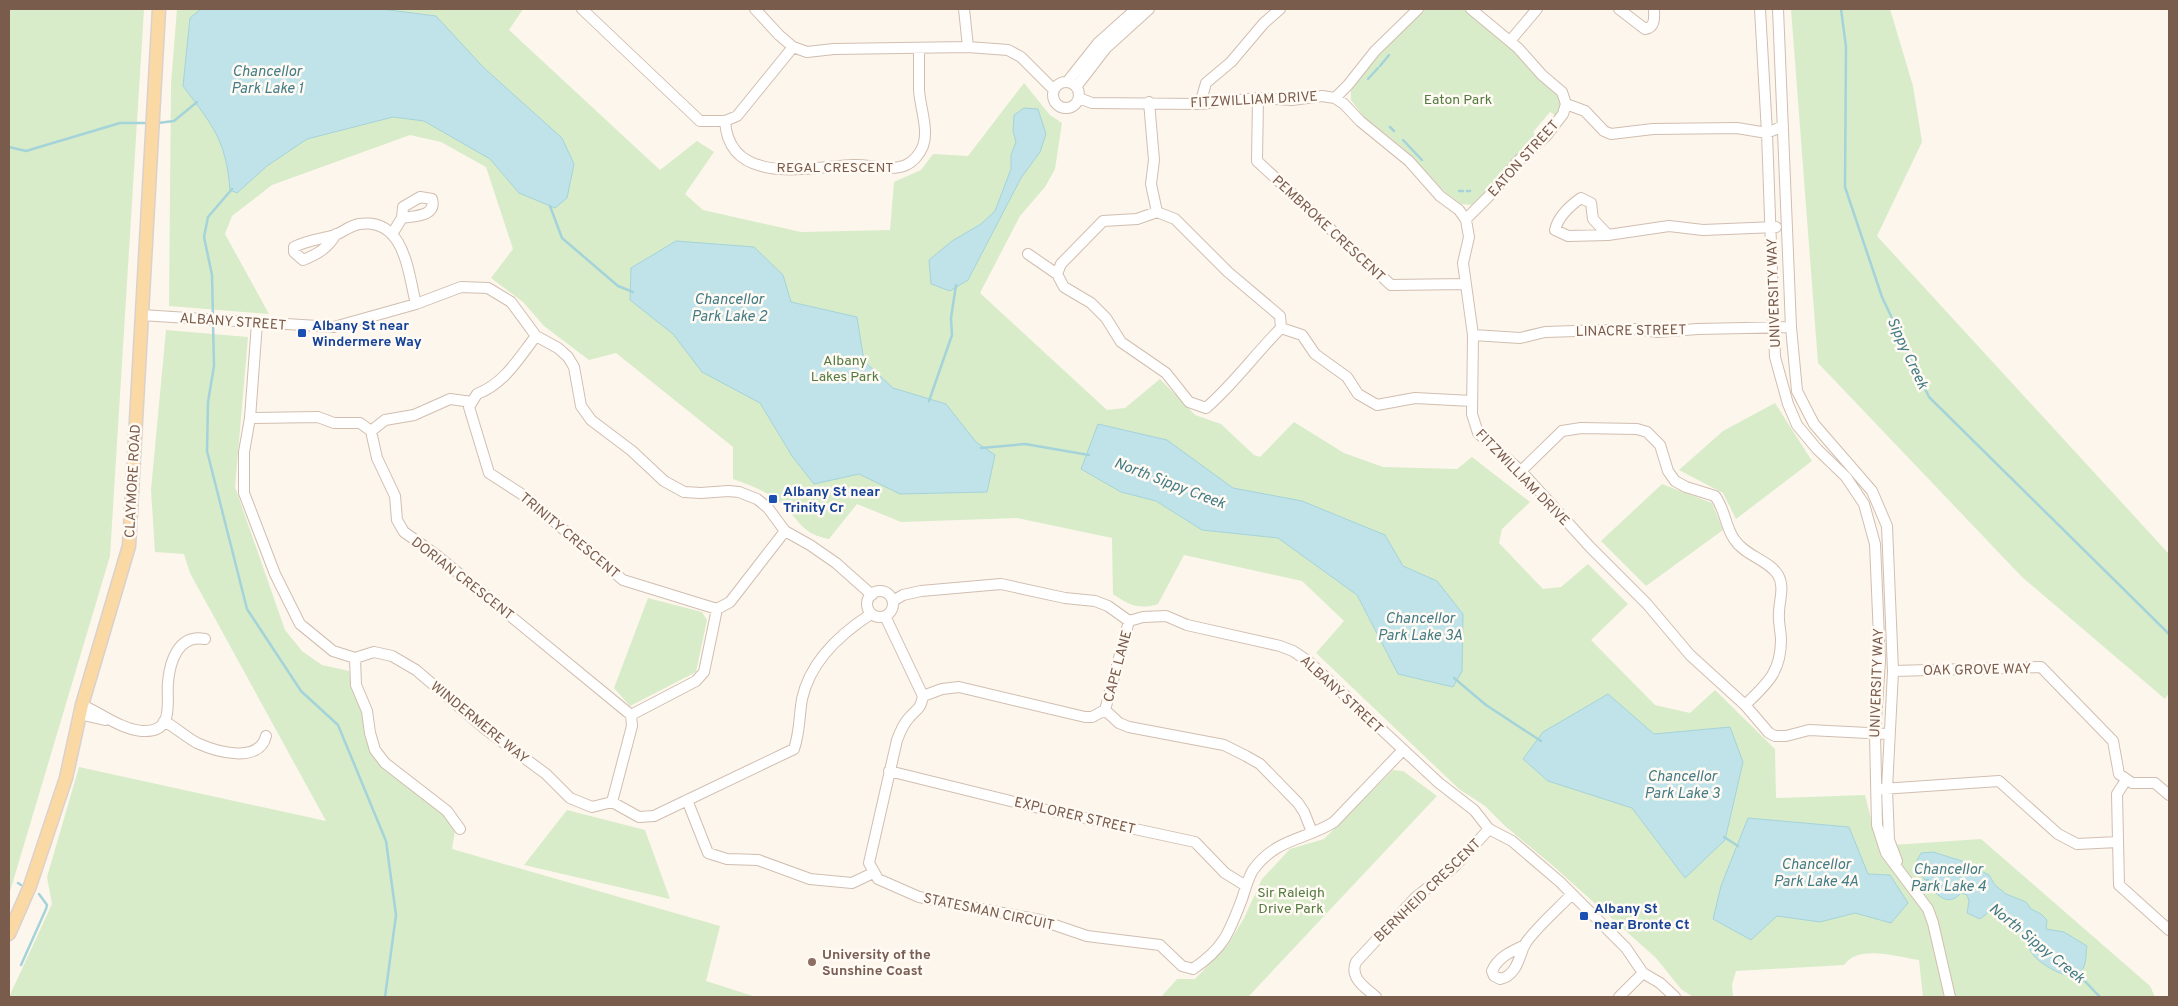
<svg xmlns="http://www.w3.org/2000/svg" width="2178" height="1006" viewBox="0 0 2178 1006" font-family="Overpass,sans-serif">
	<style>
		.green { fill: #d8ecc9 }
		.water { fill: #bfe3e8; stroke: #a5d3da }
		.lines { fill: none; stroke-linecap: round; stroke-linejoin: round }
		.stream { stroke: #a5d3da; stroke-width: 2.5 }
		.minor-casing { stroke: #d1beb0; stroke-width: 12 }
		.major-casing { stroke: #dad1cd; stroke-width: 15 }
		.minor { stroke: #fff; stroke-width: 10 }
		.major { stroke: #fbd9a5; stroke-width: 12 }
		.transit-dot { fill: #1a4fb4; stroke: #fffaf3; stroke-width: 2 }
		.education-dot { fill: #8d6e63; stroke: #fffaf3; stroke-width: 2 }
		.labels { text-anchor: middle; stroke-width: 5; stroke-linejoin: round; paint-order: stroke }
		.street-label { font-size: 14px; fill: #7a5c4d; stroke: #fffaf3 }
		.park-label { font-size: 14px; fill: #537a41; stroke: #fffaf3 }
		.transit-label { font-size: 14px; font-weight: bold; fill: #164399; stroke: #fffaf3; text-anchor: start }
		.education-label { font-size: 14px; font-weight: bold; fill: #785e54; stroke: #fffaf3; text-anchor: start }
		.water-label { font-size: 15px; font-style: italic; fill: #437c86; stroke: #fffaf3 }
	</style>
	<rect width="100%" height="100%" fill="#fdf6ec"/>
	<path class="green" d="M9,9H144L110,556L9,895Z
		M177,9H523L509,30L660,170L697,141L714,152L685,194L703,210L801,232L890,230L894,182L921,170L933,154L968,156L1024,83L1050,115L1062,123L1055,169L1045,187L1020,216L980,293L1107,410L1125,408L1160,379L1195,415L1221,424L1254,455L1260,457L1294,422L1344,453L1383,467L1457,469L1472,457L1530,502L1502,529L1499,543L1543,589L1561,587L1588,564L1628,604L1591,640L1655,705L1690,713L1715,690L1775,749L1776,798L1865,795L1878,846L1981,839L2150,986L2155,997H1923L1919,960C1897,957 1859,944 1844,965L1736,971L1732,984L1733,997H1693L1681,989L1656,958L1552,865L1505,826L1485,806L1459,789L1316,653L1344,621L1302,581L1184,555L1158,604C1139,610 1129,605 1113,594L1112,538L1017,518L901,522L857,504L829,539C803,534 801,523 784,506C770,492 750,485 733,479V447L616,353L589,360L544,326L523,302L491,278L513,249L486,167L441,142L410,135L272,185L232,216L225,234L269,314L169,306L171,84Z
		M1423,9H1465C1493,39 1548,68 1562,105L1556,116L1550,112L1533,132L1538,137L1496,182L1471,205L1461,204L1446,193L1403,148L1363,116L1351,100V88L1368,65Z
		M1791,9H1890L1913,86L1922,142L1877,236L2169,554V693L2165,699L2022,577L1818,363Z
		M166,330L248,337L235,487L285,630L302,651L322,665L349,671L352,686L364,717L367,741L373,755L442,812L455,831L452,849L720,926L706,981L756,997H9L52,904L47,877L79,767L326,821L190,573L184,554L155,552L151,490Z
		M1775,403L1812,461L1736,519L1723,493L1679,470L1723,431Z
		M1662,484L1712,503L1723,530L1646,586L1601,541Z
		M648,598L702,612L707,620L696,672L630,706L614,688Z
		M1393,770L1403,771L1437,796L1248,997H1161L1177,979H1195L1228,945L1244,918L1262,879L1290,849L1324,839Z
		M567,810L645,830L670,899L524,865Z"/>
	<path class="water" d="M201,9H381L436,16L484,68L562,138L574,164L567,198L555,208L519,193L490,159L424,121L393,117L307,139L267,166L237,193L230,190C226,139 212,125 183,86L190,18Z
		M1024,108L1038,109L1046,134L1040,152L1021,178L968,280L950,291L931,284L929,260L952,241L981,224L995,211L1011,169V155L1016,142L1013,131L1014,115Z
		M676,241L754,247L783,275L791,302L857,317L864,361L893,388L946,404L976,442L995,455L987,492L900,494L859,474L814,484L792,456L760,403L702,372L673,334L630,300L631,268Z
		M1098,424L1167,440L1233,488L1302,501L1385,535L1403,566L1437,581L1463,614L1462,671L1453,687L1398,674L1357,595L1278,538L1202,530L1156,501L1121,492L1081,469Z
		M1608,694L1654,734L1730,727L1743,762L1725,840L1685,878L1632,808L1548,781L1523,759L1543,732Z
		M1748,818L1849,827L1868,874L1890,875L1908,903L1891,923L1855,913L1820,922L1777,916L1751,940L1713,919L1721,886Z
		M1933,852L1962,861L1989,875L1995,885L2006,894L2026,902L2031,909L2041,914L2047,920L2046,929L2064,932L2087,946C2085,956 2088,968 2077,974C2066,980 2043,965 2035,957C2029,951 2027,941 2021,934C2013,925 2000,917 1990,911L1980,919L1967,913L1969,901L1967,895L1961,893C1943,915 1923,877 1915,864L1921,853Z"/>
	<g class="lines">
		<path class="stream" d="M1841,9L1846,47L1845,187L1882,297L1929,397L2169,634
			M1380,66L1389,55
			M1368,79L1378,68
			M158,123L174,121L197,102
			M1390,127L1394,131
			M1403,140L1422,160
			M9,147L26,151L120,123H150
			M1459,191H1463
			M1467,191H1470
			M550,206L562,238L618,286L633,292
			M213,317L212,275L204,237L208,217L232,189
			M213,323L214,366L208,402L207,451L247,609L301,691L338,725L386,841L396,915L385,997
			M929,401L952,335L951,318L956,285
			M981,448L1025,444L1089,455
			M1454,678L1486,705L1541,741
			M1724,837L1738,846
			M18,883L21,885
			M1912,884L1928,880
			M21,965L46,909L47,905L39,894
			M2077,973L2100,997"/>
		<g class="minor-casing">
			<path id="minor" d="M582,9L700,121H725L737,116L793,47
				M755,9L779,35L793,47L807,52L834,49L968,47L1008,50L1021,57L1054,90
				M964,9L968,47
				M1619,9L1645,29C1656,27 1654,17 1654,9
				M1760,9L1767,133L1775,357L1788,404L1797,425L1817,449L1846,477L1864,504L1875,544L1880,661L1875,734L1877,825L1886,853L1928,909L1933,923L1950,997
				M1778,9L1791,327L1797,391L1814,424L1872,491L1887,526L1893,671L1887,789L1889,840L1897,861
				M1510,41L1537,9
				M1053 95a13 13 0 1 1 26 0a13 13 0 1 1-26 0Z
				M1067,82L1098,43L1136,9
				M1076,87L1106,48L1149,9
				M1079,98L1092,103L1200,104L1258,98L1292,100L1322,96L1335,98L1344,104L1360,121L1409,161L1440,196L1459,210L1466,220L1469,237L1463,263L1473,335L1472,414L1478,433L1521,471L1590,547L1647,604L1690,655L1745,705L1769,733L1775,736H1786L1809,730L1888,734
				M1258,98L1257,161L1391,285L1466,284
				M1335,98L1348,85L1375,51L1418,9
				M1149,102L1154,160L1151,184L1157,212
				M1200,104L1206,83L1231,62L1264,23L1280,9
				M1566,104L1585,111L1604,131L1611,134L1653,129L1737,128L1767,133L1783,126
				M725,121C729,187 810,167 853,165C869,164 891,172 906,165C913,162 920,154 923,146C929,130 920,107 919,90C919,76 919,62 919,48
				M1157,212L1137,219L1103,221L1061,264L1057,274L1064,287L1091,303L1106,318L1121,342L1166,373L1189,402L1206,408C1234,384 1255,354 1281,328
				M1157,212L1175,219L1228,272L1280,316L1281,328
				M1466,219L1495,190L1517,162L1546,136L1563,114L1566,104L1562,92L1542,75L1518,48L1471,9
				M336,234C328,248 318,254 303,260L294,252V247C307,240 321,239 335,235C343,232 349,226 359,224C405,217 408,273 416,304
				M392,234L402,218L403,207L420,197L432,199C437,217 413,216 402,218
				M1608,235L1593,219L1591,203L1581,198C1571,205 1558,217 1555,230L1568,236L1608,235L1669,226L1703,230L1776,227
				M1028,254L1057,274
				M141,315L334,327L416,304L461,287L488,288L511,302L536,336L558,348L568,357L574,367L581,406L591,420L632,451L664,481L684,492L701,493L728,491L739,492L757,499L768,508L785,531L810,545L836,563L872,595
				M257,323L250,418L244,452V493L275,574L300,624L333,651L355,658L374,652L392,656L416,670L485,729L546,774L570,798L592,807L612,802L639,817L654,816L794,749C800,732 799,716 802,699C810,662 840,634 871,614
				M1281,328L1302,335L1315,354L1347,377L1358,394L1377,405L1415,398L1472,401
				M1473,335L1520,338L1545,332L1637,329L1657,332L1698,329L1791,327
				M536,336C518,359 505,383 477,394L469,407L489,473L523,495L623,580L717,609L730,602L785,531
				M250,418L318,417L334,423H360L371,431L377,458L395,496L397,520L404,532L435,554L631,715L632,726L612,802
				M371,431L385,420L414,415L450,399L472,402
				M1521,471L1562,431L1581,428L1637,429L1647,432L1660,445L1668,471L1675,481L1686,487L1715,496C1725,509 1725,526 1734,539C1745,556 1769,560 1778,575C1785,587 1779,601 1779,613C1778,622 1781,631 1781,640C1781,672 1767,684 1745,705
				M867 604a13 13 0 1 1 26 0a13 13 0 1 1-26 0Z
				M893,601L903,595L921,591L1001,584L1065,598L1095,601L1108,606L1129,621L1143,617L1166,616L1187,625L1280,646L1293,651L1308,661L1439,783L1474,810L1489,829L1512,841L1560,882L1626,948L1643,973L1660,983L1675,997
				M885,616L923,696
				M355,658L356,685L367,711L370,733L375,750L385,763L447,811L460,829
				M1893,671L2041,667L2113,741L2119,774L2132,783H2155L2169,795
				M82,705C101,713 120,729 142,731C176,733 166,701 168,682C170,660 179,634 205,639
				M1105,710L1129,621
				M79,714L105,720
				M631,715L696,681L704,672L717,609
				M164,721C175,727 186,737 197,743C217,752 259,764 266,736
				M889,771L1047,810L1195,842L1225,873L1246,886
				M2126,780L2117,794L2119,885L2169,930
				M1882,789L1999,781L2058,834L2077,844L2118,842
				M687,800L708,853L727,859L758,860L810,879L852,883L873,873
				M1312,832L1304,812L1298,803L1260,764L1246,756L1224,745L1129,727L1119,723L1105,710L1092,717H1085L959,687L942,689L923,696C920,711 917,708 908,719C903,725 900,732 897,740L869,863L878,879L919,897L1040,920L1087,936L1160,945L1182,966L1193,969C1224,948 1229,933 1242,899C1245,890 1248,878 1253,870C1276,838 1306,840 1334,822L1403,750
				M1525,945C1512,951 1498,957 1492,971L1494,976L1500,979C1516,976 1519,958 1524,946C1531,932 1560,907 1572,894
				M1376,997C1366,988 1349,978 1356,962L1415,898L1455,866L1489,829
				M1619,997L1643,973"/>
		</g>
		<g class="major-casing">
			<path id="major" d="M9,934L30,886L66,778L82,705L129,546L159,9"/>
		</g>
		<use href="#minor" class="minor"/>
		<use href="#major" class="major"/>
	</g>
	<g class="transit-dot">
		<rect x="297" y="328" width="10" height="10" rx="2.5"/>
		<rect x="768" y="494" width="10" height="10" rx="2.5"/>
		<rect x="1579" y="911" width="10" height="10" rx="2.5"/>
	</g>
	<circle class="education-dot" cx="812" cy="962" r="5"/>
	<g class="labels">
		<g class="street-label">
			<text transform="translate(1254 99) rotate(-3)" y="5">FITZWILLIAM DRIVE</text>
			<text transform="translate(1523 158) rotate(-48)" y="5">EATON STREET</text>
			<text x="835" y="172">REGAL CRESCENT</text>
			<text transform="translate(1329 228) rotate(43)" y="5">PEMBROKE CRESCENT</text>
			<text transform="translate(1773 293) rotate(-92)" y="5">UNIVERSITY WAY</text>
			<text transform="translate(233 321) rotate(4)" y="5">ALBANY STREET</text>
			<text transform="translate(1631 330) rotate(-1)" y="5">LINACRE STREET</text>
			<text transform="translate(1523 477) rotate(46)" y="5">FITZWILLIAM DRIVE</text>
			<text transform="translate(132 481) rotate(-87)" y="5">CLAYMORE ROAD</text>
			<text transform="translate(570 535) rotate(40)" y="5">TRINITY CRESCENT</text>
			<text transform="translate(463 578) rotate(38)" y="5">DORIAN CRESCENT</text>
			<text transform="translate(1117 666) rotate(-75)" y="5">CAPE LANE</text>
			<text transform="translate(1977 669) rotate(-1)" y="5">OAK GROVE WAY</text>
			<text transform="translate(1876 683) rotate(-88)" y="5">UNIVERSITY WAY</text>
			<text transform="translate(1342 694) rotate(43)" y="5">ALBANY STREET</text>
			<text transform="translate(480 722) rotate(39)" y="5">WINDERMERE WAY</text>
			<text transform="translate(1075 815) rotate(13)" y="5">EXPLORER STREET</text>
			<text transform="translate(1427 890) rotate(-44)" y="5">BERNHEID CRESCENT</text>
			<text transform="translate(989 911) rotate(12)" y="5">STATESMAN CIRCUIT</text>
		</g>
		<g class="park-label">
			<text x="1458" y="104">Eaton Park</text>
			<text x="845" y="365">Albany<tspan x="845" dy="16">Lakes Park</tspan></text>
			<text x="1291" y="897">Sir Raleigh<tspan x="1291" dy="16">Drive Park</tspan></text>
		</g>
		<g class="transit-label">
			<text x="312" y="330">Albany St near<tspan x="312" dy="16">Windermere Way</tspan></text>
			<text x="783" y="496">Albany St near<tspan x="783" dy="16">Trinity Cr</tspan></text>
			<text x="1594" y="913">Albany St<tspan x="1594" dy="16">near Bronte Ct</tspan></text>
		</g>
		<g class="education-label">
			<text x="822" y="959">University of the<tspan x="822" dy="16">Sunshine Coast</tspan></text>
		</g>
		<g class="water-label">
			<text x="267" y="76">Chancellor<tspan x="267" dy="17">Park Lake 1</tspan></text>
			<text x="729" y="304">Chancellor<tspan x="729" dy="17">Park Lake 2</tspan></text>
			<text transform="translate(1908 353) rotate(65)" y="5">Sippy Creek</text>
			<text transform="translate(1170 483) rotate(21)" y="5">North Sippy Creek</text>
			<text x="1420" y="623">Chancellor<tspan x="1420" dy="17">Park Lake 3A</tspan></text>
			<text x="1682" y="781">Chancellor<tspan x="1682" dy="17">Park Lake 3</tspan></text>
			<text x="1816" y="869">Chancellor<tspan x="1816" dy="17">Park Lake 4A</tspan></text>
			<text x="1948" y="874">Chancellor<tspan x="1948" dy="17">Park Lake 4</tspan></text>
			<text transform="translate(2037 943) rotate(39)" y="5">North Sippy Creek</text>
		</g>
	</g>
	<rect width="2178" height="1006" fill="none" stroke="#7a5c4d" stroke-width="20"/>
</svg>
